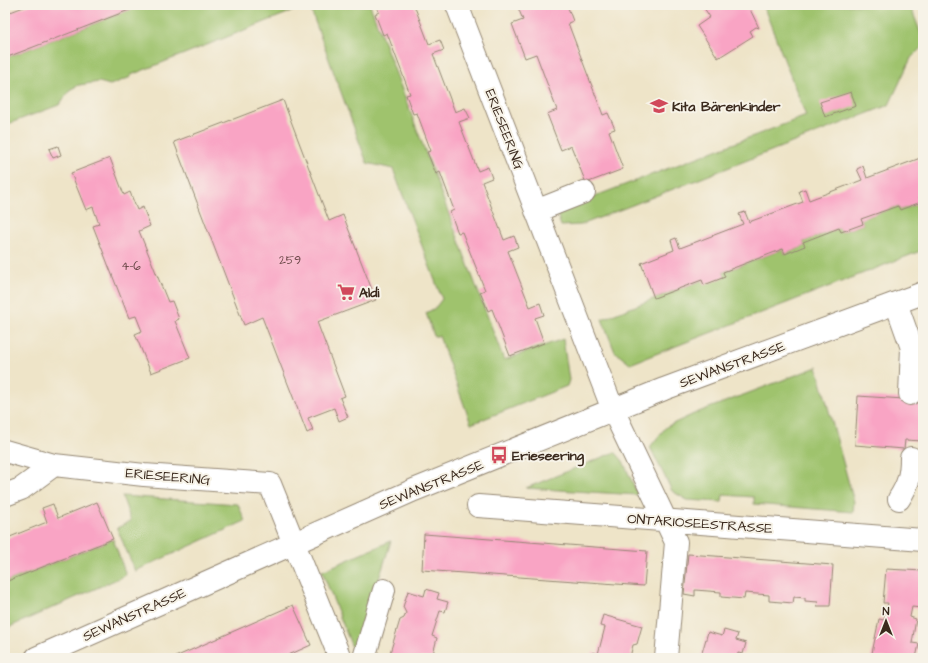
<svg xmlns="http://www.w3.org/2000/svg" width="928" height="663" viewBox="0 0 928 663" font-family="'Architects Daughter',sans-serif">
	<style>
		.green { fill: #9fc36d; stroke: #6d7646 }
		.building { fill: #f9a4c4 }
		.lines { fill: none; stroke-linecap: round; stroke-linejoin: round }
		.minor-casing { stroke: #948773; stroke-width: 24 }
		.minor { stroke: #fff; stroke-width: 22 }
		.labels { text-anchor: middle; stroke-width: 4; stroke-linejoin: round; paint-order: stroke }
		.number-label { font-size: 12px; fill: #6a4848 }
		.poi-label { font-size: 14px; font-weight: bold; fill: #3b2a1e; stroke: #f7f3e8; text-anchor: start }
		.street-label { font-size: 14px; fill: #3b2a1e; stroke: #f7f3e8 }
	</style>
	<rect width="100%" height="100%" fill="#f7f3e8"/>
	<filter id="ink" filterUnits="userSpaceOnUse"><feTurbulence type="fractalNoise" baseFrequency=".025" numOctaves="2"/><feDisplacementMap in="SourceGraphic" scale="8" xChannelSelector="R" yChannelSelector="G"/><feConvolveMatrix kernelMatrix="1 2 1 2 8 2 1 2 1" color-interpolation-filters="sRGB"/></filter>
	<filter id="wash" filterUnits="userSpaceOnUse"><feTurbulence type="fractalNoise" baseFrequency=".012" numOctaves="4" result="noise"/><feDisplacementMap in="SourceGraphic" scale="16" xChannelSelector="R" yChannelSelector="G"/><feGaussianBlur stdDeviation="0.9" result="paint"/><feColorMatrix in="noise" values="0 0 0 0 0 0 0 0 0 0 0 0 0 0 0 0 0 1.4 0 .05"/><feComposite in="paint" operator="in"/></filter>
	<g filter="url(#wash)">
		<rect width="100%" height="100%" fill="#eee4c8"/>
		<path class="green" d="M142,5H308L131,75V77L110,85L99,82L79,85L71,89L59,105L5,125V58Z
			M309,5H370L504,360L563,339L569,380L567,386L471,424L439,336H434L426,313L435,308L442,299L393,169L367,163Z
			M763,5H910L923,39V46L911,58L889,105L581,225L561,226L556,211L806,116Z
			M923,196V250L630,364L615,352L602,319L702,280L725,277L723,272L783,249L785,254L805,246L803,242L839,228L841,232L863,224L861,219L898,206L900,210L920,203L919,197Z
			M817,367L854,502L853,512L754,504V497L723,495L722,502L687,500L672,491L650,447L666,427L696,413Z
			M615,452L623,461L638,495L526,488Z
			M122,496L238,504L245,521L135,571L117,528L131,521Z
			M113,539L126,575L5,629V582Z
			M391,541L355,655L322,571Z"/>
		<g id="blocks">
			<path class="building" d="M29,5H142L5,58V14Z
				M376,5H414L429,44L440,40L444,50L433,54L455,112L465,108L470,118L459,122L478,171L488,167L492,178L482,182L504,240L514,236L516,241L518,247L508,251L530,307L540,303L544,315L535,318L544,343L510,356L492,309L488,311L480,292L485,290L462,232L458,233L450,212L454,210L440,172L436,174L427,152L431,151L417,113L413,114L406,95L410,94L387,33L383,35L375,14L379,12Z
				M517,5H561V7L567,5L573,21L568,23L603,115L608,113L615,129L609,131L623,169L586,183L571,146L561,150L547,114L557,110L536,54L525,58L512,24L523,20Z
				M702,5H748L759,28L756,27L750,31L753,36L718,58L697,26L710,17Z
				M851,92L856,106L825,117L820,102Z
				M283,100L329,221L343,215L376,300L317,322L345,396L340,398L348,417L339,421L334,408L308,418L313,430L307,433L262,317L244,325L174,142Z
				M58,146L61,155L53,158L49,149Z
				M923,157V196L919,197L921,202L900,210L898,206L861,219L863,224L841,232L839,228L803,242L805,246L785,254L783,249L723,272L725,277L704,285L702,280L654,298L641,263L674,250L671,240L676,238L680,248L743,224L739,214L745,212L749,222L803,202L799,191L805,189L809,200L862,180L857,169L863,166L867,178Z
				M110,158L124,195L130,192L137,210L143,207L150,226L139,231L168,302L172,301L179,319L175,321L190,358L151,373L135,334L142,331L136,316L129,318L93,226L99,224L93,207L86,210L71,173Z
				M922,351L923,441L905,440L904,449L855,445L858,396L919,400Z
				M97,502L113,539L5,582V539L47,522L42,508L53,504L58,518Z
				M424,534L647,551L644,586L422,570Z
				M688,554L833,565L830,606H817L818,602L805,601V598L794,597L793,603L769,601V595L745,593L744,599L721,597V592L695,590V596L684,594Z
				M886,569L923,571V612H920L921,608L912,607L910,617L916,619L912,643L919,644L916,658H871L879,619L884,620L888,603H883Z
				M426,589L439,593L437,599L448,602L445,612L440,611L432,636L437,638L432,658H391L389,656L400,620L404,618L406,613L403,607L408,591L424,596Z
				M293,605L311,645L282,658H173Z
				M603,615L642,626L637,644L633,645L631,653L633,658H591L593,652L598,654L605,627L600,626Z
				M724,630L738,634L736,640L746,643L743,654L738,653L737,658H703L701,656L708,632L722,636Z"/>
		</g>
	</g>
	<g filter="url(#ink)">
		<use href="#blocks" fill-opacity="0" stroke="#948773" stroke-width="1"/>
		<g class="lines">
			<g class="minor-casing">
				<path id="minor" d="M457,5L613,410L676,542L666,658
					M536,211L584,192
					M896,303L912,348L910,394
					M5,451L54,465L144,475L270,484L340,658
					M5,495L21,489L54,465
					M899,499C908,485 911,475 911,458
					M478,506L923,540
					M36,658L414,490L664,389L923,293
					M364,658L384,590"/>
			</g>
			<use href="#minor" class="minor"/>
		</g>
	</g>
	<defs>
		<g id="school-bare" transform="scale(1.38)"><path d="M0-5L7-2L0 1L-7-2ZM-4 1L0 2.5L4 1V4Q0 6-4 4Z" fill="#d1495b" stroke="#f7f3e8" stroke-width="2.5" paint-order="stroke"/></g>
		<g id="supermarket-bare" transform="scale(1.38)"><path d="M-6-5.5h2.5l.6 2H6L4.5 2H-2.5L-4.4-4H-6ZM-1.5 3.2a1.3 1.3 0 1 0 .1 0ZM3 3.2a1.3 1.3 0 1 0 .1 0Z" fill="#d1495b" stroke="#f7f3e8" stroke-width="2.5" paint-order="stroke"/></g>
		<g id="bus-bare" transform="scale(1.38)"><path d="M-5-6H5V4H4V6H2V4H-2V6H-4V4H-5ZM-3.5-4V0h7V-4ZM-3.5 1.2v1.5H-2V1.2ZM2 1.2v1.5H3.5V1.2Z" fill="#d1495b" stroke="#f7f3e8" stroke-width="2.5" paint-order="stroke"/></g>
	</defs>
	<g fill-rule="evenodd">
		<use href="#school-bare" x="659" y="106"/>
		<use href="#supermarket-bare" x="346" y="292"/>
		<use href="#bus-bare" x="499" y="455"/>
	</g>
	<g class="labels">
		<g class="number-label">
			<text x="290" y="264">259</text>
			<text x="131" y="270">4-6</text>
		</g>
		<g class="poi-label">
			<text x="672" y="111">Kita Bärenkinder</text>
			<text x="359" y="297">Aldi</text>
			<text x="512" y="460">Erieseering</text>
		</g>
		<g class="street-label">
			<text transform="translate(505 129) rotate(69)" y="5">ERIESEERING</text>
			<text transform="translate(732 364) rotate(-20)" y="5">SEWANSTRASSE</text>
			<text transform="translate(168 476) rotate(5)" y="5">ERIESEERING</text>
			<text transform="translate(431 484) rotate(-22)" y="5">SEWANSTRASSE</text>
			<text transform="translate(700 523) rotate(4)" y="5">ONTARIOSEESTRASSE</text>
			<text transform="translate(134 614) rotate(-24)" y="5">SEWANSTRASSE</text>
		</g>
	</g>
	<rect width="928" height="663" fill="none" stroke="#f7f3e8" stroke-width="20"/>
	<g transform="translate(886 621)" stroke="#f7f3e8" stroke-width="3" paint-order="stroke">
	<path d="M0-3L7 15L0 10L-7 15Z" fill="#3b2a1e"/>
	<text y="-6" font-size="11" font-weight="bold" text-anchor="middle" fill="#3b2a1e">N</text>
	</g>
</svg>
